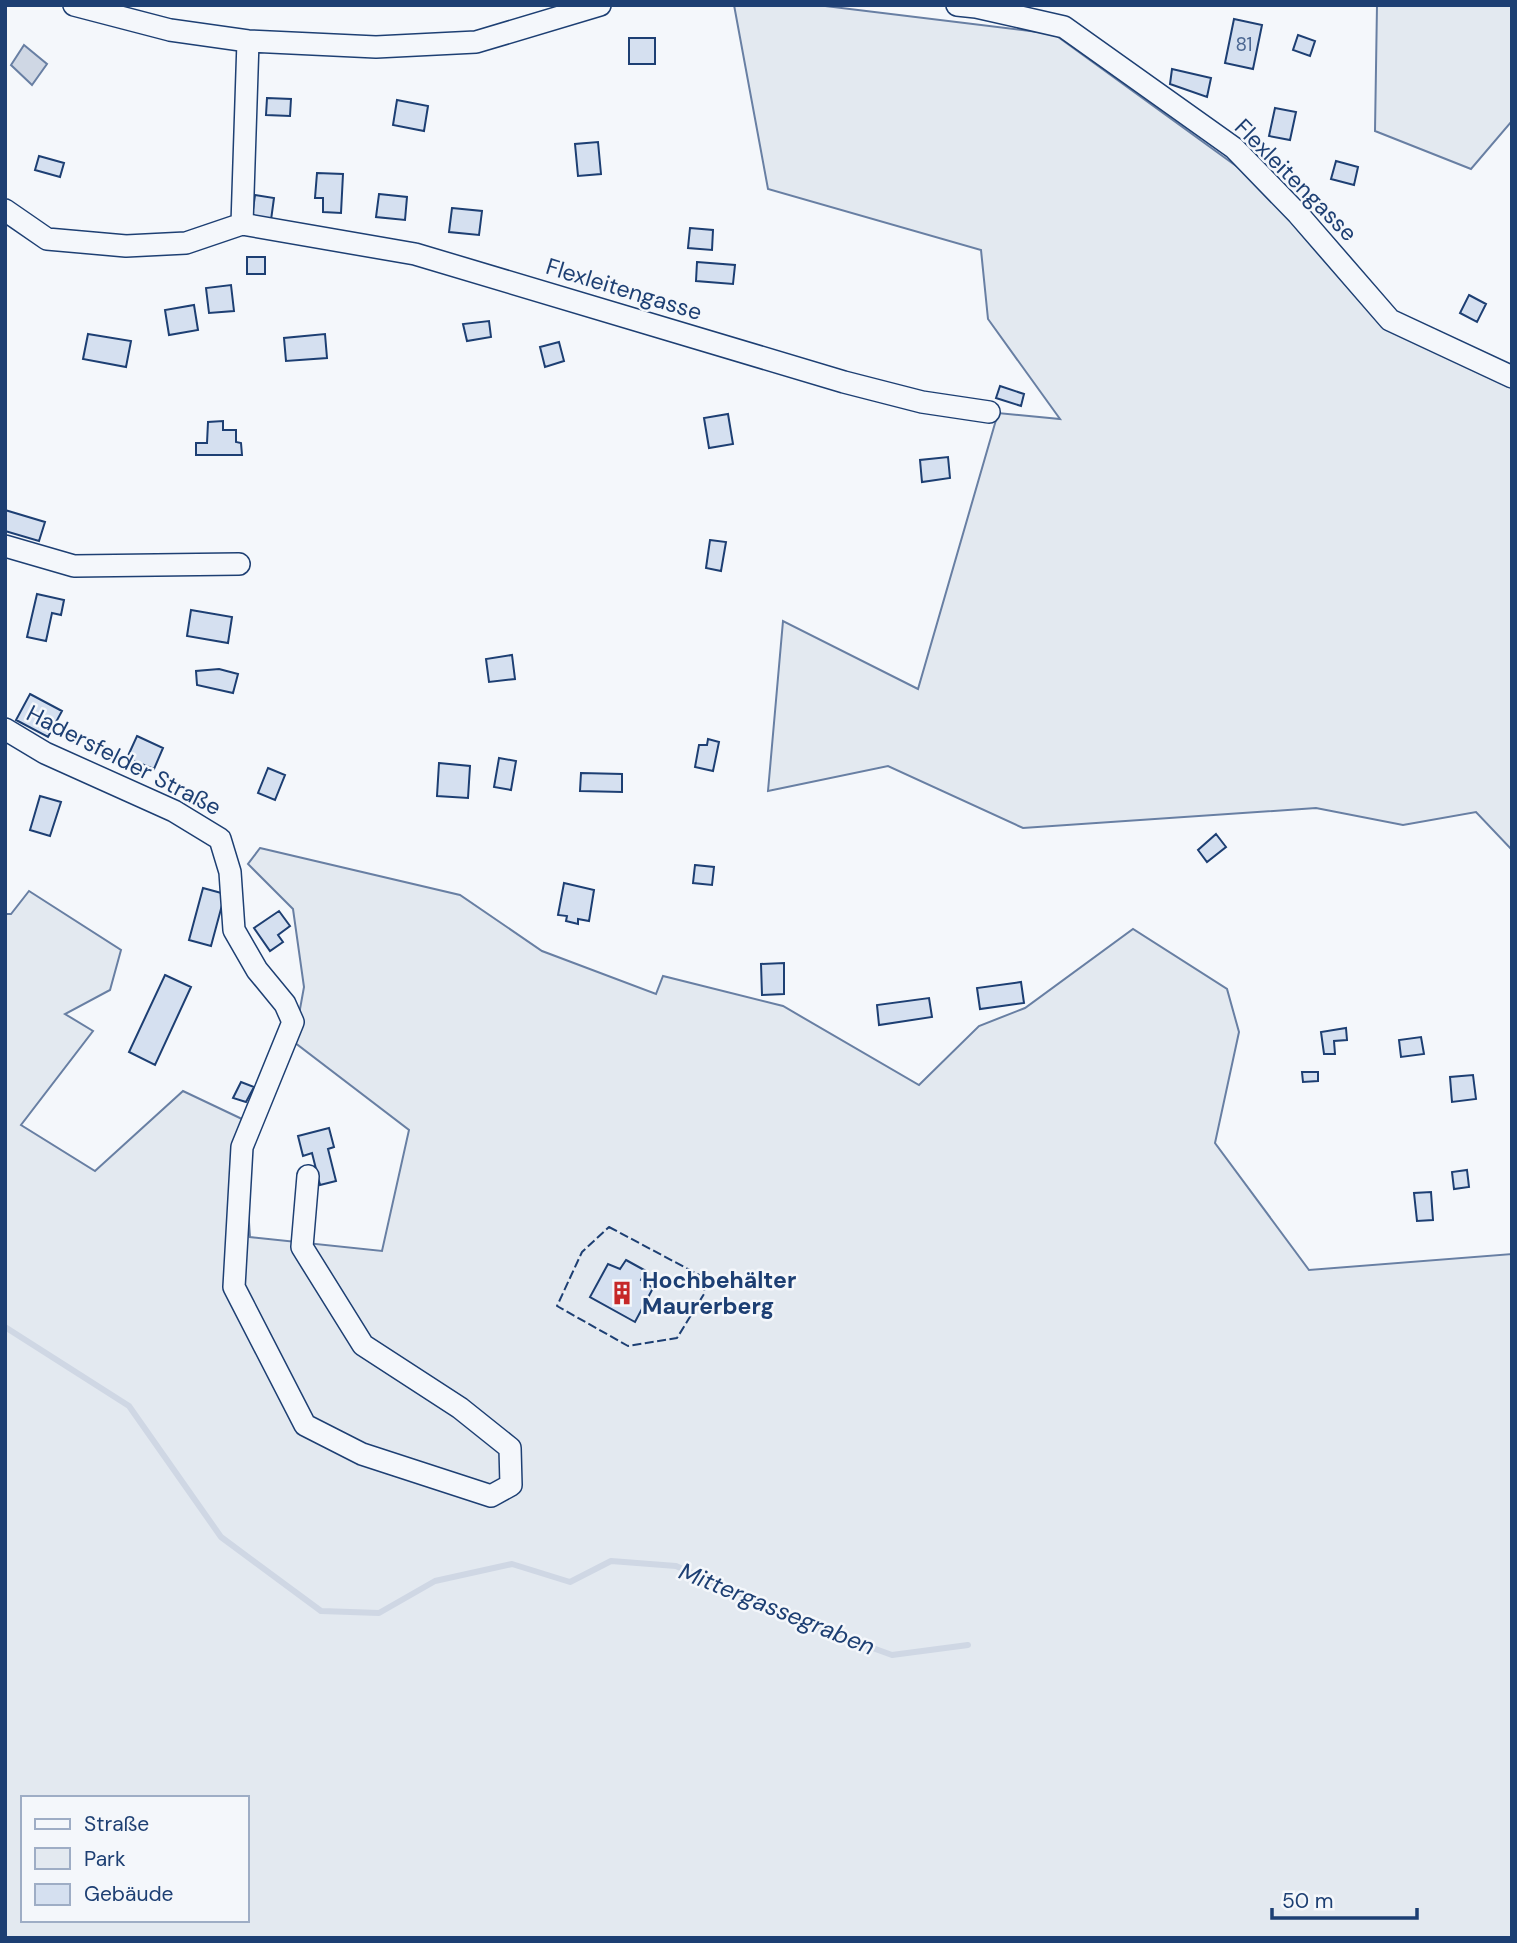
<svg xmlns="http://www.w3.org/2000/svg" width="1517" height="1943" viewBox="0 0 1517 1943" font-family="'DM Sans',sans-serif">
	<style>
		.green { fill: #e3e9f0; stroke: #687fa3; stroke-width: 2; fill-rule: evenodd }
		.water { fill: #cfd7e4; stroke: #687fa3; stroke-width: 2 }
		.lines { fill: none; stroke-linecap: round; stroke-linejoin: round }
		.stream { stroke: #cfd7e4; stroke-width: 6 }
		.building { fill: #d5e0f0; stroke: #1d3f73; stroke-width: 2 }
		.minor-casing { stroke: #1d3f73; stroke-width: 24 }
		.minor { stroke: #f4f7fb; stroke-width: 21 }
		.fence { stroke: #1d3f73; stroke-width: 2; stroke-dasharray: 9 3.5; stroke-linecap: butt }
		.labels { text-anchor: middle; stroke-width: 5; stroke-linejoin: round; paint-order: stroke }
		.number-label { font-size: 19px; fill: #4b6792 }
		.street-label { font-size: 23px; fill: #1d3f73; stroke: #f4f7fb }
		.poi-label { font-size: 23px; font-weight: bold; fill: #1d3f73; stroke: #f4f7fb; text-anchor: start }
		.water-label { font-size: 24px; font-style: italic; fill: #1d3f73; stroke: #f4f7fb }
	</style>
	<rect width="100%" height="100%" fill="#f4f7fb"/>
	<path class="green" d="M734,5H817L1054,34L1250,176L1387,323L1512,384V850L1476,812L1403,825L1316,808L1023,828L888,766L768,791L783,621L918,689L998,413L1060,419L988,319L981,250L768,189Z
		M1377,5H1512V121L1471,169L1375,131Z
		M260,848L460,895L542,951L656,994L663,976L783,1006L919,1085L979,1026L1025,1008L1133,929L1227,989L1239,1032L1215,1143L1309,1270L1512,1254V1938H5V914H11L29,891L121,950L110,990L65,1014L93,1031L21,1125L95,1171L183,1091L242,1119L250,1237L382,1251L409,1130L294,1042L304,987L293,909L248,864ZM23,1798H247V1920H23Z"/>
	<path class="water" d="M24,45L47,64L32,85L11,65Z"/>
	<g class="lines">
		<path class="stream" d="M5,1327L129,1406L221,1537L321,1611L379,1613L435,1581L512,1564L570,1582L611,1561L676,1566L823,1630L892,1655L968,1645"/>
	</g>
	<path class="building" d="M1234,19L1262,25L1253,69L1225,63Z
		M1298,35L1315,41L1310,56L1293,50Z
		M629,38H655V64H629Z
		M1172,69L1211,78L1207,97L1170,84Z
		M267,98L291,99L290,116L266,115Z
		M397,100L428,106L424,131L393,125Z
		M1275,108L1296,112L1290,140L1269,136Z
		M598,142L601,174L578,176L575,144Z
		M39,156L64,163L60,177L35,170Z
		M1336,161L1358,167L1354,185L1331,179Z
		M317,173L343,174L341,213L323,212V198H315Z
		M379,194L407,197L405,220L376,217Z
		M255,195L274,198L271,220L252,217Z
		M452,208L482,211L479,235L449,232Z
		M690,228L713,230L712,250L688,248Z
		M247,257H265V274H247Z
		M697,262L735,265L733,284L696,281Z
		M231,285L234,311L209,313L206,288Z
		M1469,295L1486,304L1477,322L1460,313Z
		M194,305L198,330L169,335L165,310Z
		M489,321L491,337L467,341L463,324Z
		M88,334L131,341L126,367L83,359Z
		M325,334L327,358L286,361L284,338Z
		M559,342L564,361L545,367L540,347Z
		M1000,386L1024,394L1021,406L996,398Z
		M728,414L733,444L709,448L704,418Z
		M223,421V430H236V442L241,443L242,455H196V443H207L208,422Z
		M948,457L950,478L922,482L920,460Z
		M5,510L45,522L39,541L5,531Z
		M710,540L726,542L721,571L706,568Z
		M37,594L64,600L61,615L52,613L46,641L27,637Z
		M191,610L232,617L228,643L187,636Z
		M512,655L515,679L489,682L486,659Z
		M219,669L238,674L233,693L197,685L196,671Z
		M30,694L62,711L48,737L16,720Z
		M137,736L163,748L154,769L127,758Z
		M708,739L719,742L713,771L695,767L699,745H707Z
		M499,758L516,761L511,790L494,787Z
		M439,763L470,766L468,798L437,796Z
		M268,768L285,775L275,800L258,793Z
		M581,773L622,774V792L580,791Z
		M40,796L61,802L50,836L30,830Z
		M1216,834L1226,847L1207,862L1198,850Z
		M695,865L714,867L712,885L693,883Z
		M564,883L594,890L589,921L578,919V924L566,921L567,916L558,915Z
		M203,888L225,894L211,946L189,940Z
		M279,911L290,926L278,935L283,942L270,951L254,928Z
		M784,963V994L762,995L761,964Z
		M165,975L191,987L155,1065L129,1052Z
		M1021,982L1024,1003L980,1009L977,988Z
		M929,998L932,1017L879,1025L877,1005Z
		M1346,1028L1347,1040L1334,1041L1335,1054H1324L1321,1032Z
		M1421,1037L1424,1054L1401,1057L1399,1040Z
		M1302,1072H1318V1081L1303,1082Z
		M1473,1075L1476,1099L1452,1102L1450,1077Z
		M241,1082L254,1087L246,1102L233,1098Z
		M329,1128L334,1147L328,1149L336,1181L320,1185L312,1153L303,1156L298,1136Z
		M1467,1170L1469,1187L1454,1189L1452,1172Z
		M1431,1192L1433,1220L1417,1221L1414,1193Z
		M626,1260L646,1271L641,1280L653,1288L635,1322L590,1297L608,1264L620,1269Z"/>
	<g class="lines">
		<g class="minor-casing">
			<path id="minor" d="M74,5L170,30L248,41L376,47L476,42L600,5
				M957,5L976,7L1064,27L1234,148L1298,214L1390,320L1512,377
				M5,210L47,239L126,246L186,243L242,224L415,254L844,382L922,402L989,412
				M242,224L248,41
				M5,546L74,566L239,564
				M5,729L45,753L174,811L220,839L230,872L234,930L257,970L285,1004L293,1022L242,1147L234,1287L305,1425L362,1454L491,1496L511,1485L510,1448L460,1408L363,1345L302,1247L308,1176"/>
		</g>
		<use href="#minor" class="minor"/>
		<path class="fence" d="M609,1227L705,1278L704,1294L677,1338L628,1346L557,1306L582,1252Z"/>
	</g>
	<defs>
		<g id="building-bare" transform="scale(1.89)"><path d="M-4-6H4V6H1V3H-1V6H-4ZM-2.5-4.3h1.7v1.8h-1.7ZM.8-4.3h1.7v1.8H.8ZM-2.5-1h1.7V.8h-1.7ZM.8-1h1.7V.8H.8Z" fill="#c62828" stroke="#f4f7fb" stroke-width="2.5" paint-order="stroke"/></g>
	</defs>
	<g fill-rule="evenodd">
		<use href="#building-bare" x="622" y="1293"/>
	</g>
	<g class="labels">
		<g class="number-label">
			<text x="1244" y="51">81</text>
		</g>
		<g class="street-label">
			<text transform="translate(1296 180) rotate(45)" y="8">Flexleitengasse</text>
			<text transform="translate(624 289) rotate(17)" y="8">Flexleitengasse</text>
			<text transform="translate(124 760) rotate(27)" y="8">Hadersfelder Straße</text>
		</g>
		<g class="poi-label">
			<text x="642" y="1288">Hochbehälter<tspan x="642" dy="26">Maurerberg</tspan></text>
		</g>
		<g class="water-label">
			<text transform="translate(777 1609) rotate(22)" y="8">Mittergassegraben</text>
		</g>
	</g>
	<rect width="1517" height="1943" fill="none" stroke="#1d3f73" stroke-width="14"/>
	<rect x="21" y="1796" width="228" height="126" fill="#f4f7fb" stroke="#9eadc5" stroke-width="2"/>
	<rect x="35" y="1819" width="35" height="10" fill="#f4f7fb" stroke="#9eadc5" stroke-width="2"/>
	<text x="84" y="1831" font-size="21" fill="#1d3f73">Straße</text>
	<rect x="35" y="1848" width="35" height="21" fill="#e3e9f0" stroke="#9eadc5" stroke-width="2"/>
	<text x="84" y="1866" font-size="21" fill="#1d3f73">Park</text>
	<rect x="35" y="1884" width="35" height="21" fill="#d5e0f0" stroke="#9eadc5" stroke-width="2"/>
	<text x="84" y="1901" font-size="21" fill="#1d3f73">Gebäude</text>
	<path d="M1272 1908v10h145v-10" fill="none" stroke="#1d3f73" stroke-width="3.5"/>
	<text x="1282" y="1908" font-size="21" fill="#1d3f73" stroke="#f4f7fb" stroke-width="5" paint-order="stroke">50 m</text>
</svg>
